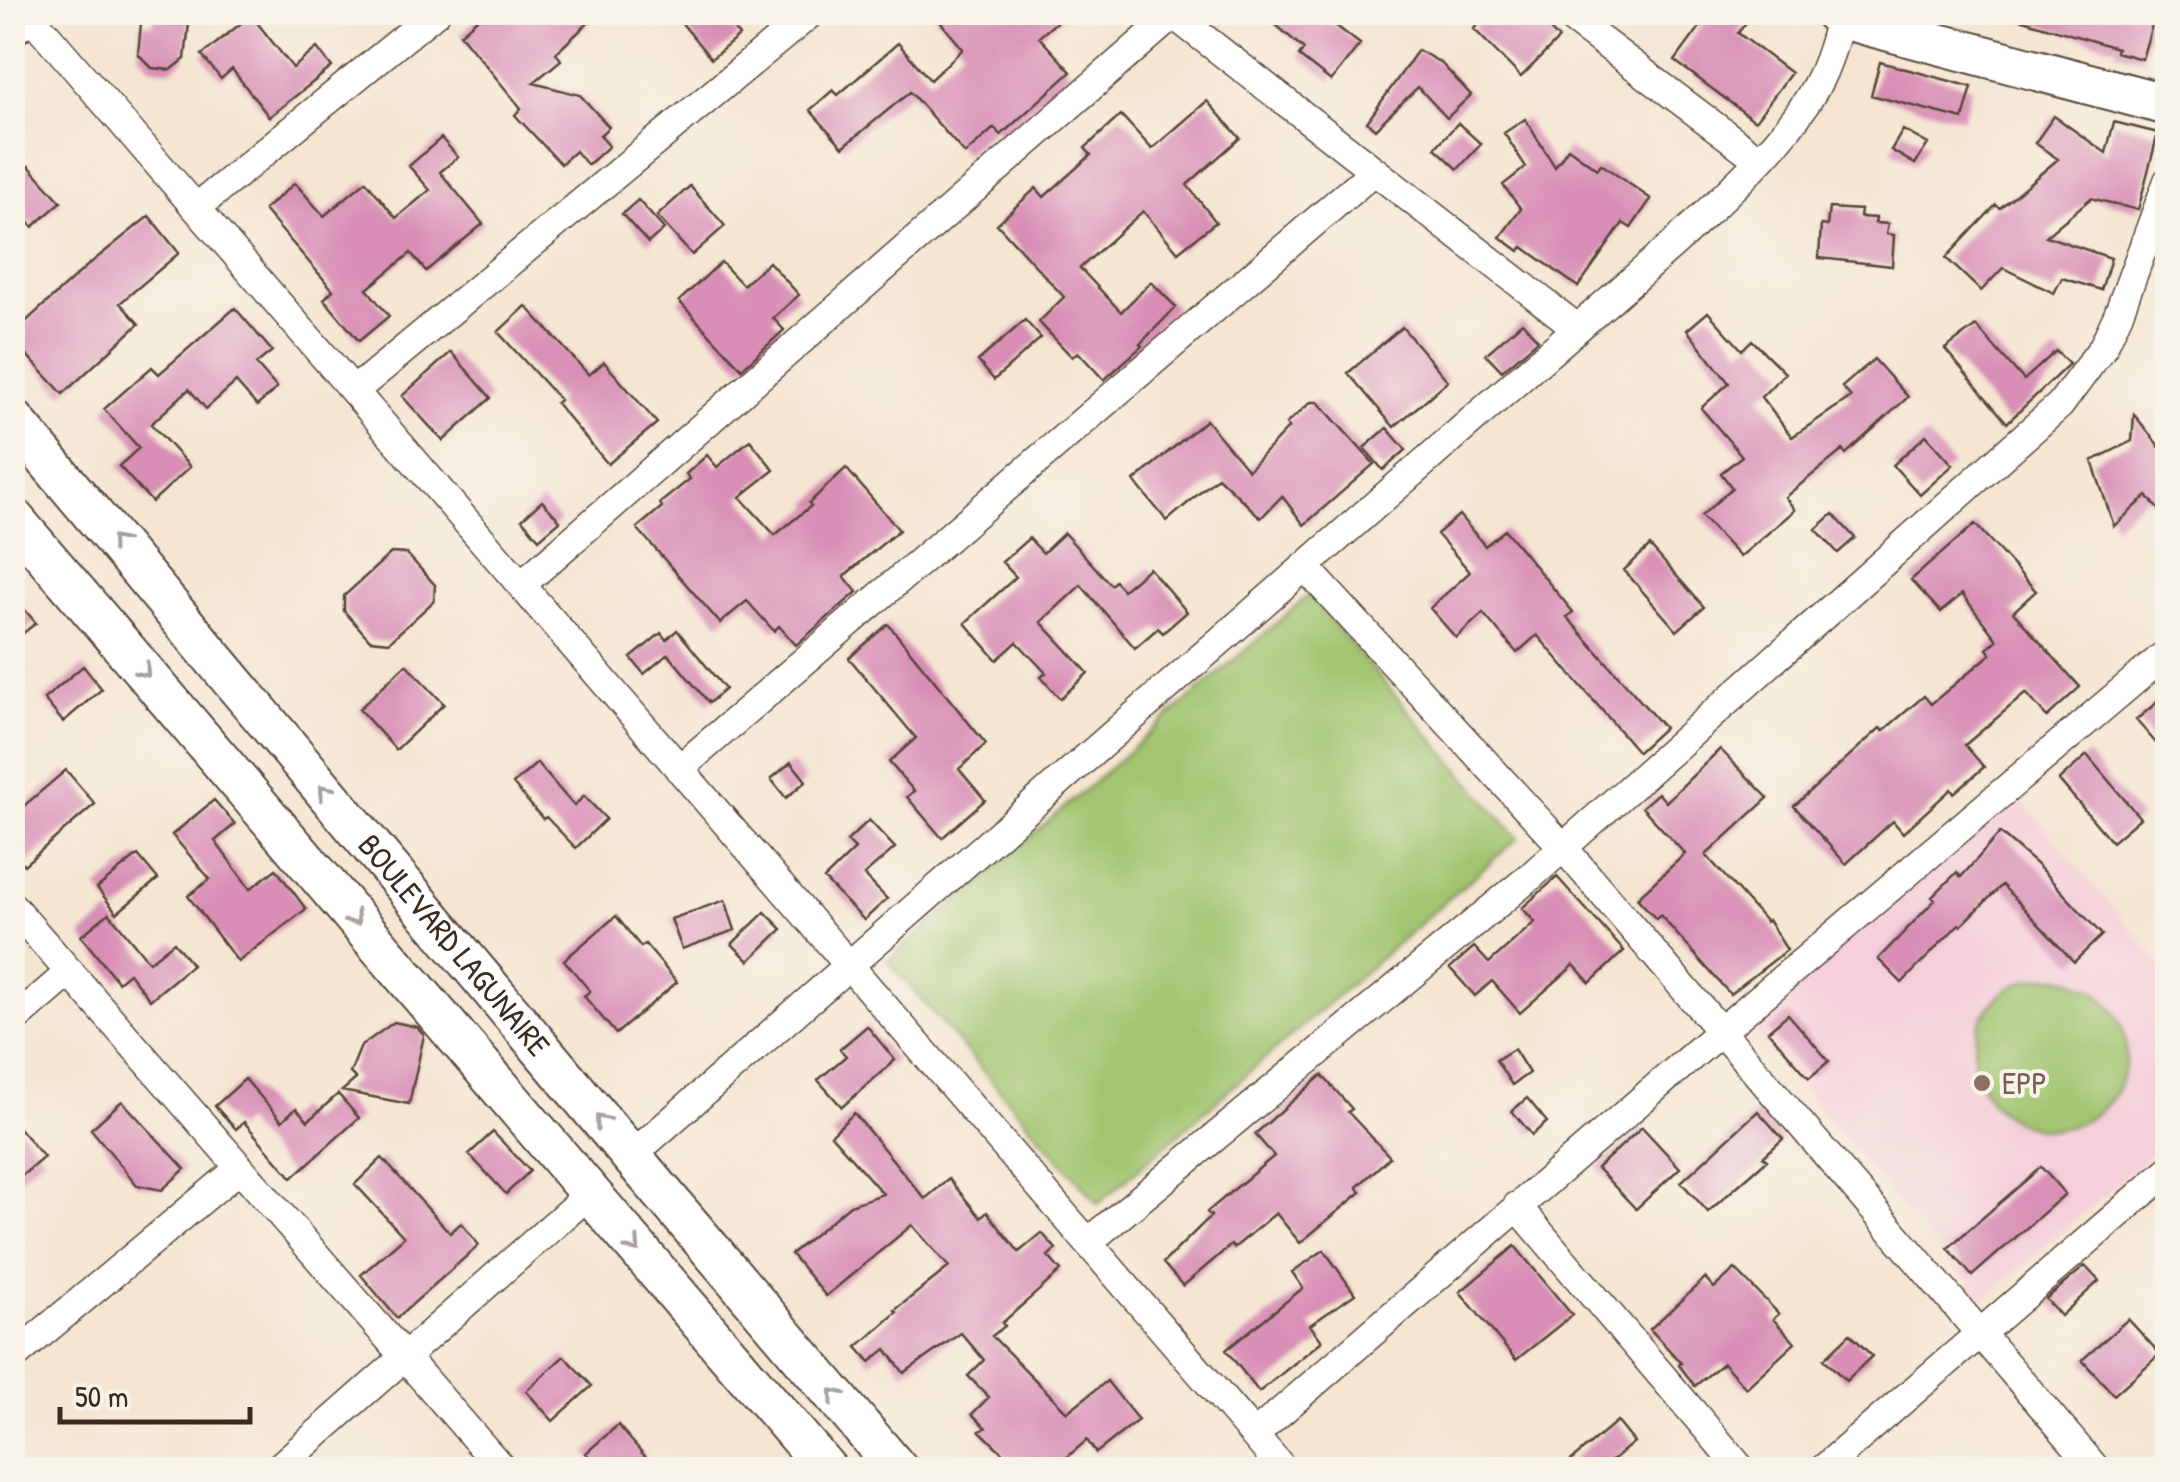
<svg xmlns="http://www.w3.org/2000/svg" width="2180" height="1482" viewBox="0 0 2180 1482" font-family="'Patrick Hand',sans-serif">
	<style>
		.built { fill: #f5cfda }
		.green { fill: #a1c56f; stroke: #6e7846; stroke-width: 2.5 }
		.building { fill: #d88eb5 }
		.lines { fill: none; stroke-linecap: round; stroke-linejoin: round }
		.street-casing { stroke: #574639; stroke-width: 31 }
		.secondary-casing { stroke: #574639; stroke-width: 44 }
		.street { stroke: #fff; stroke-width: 28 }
		.secondary { stroke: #fff; stroke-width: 40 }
		.oneway { stroke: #a79f9a }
		.education-dot { fill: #8d6e63; stroke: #f7f3e8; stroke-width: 4 }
		.labels { text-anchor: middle; stroke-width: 8; stroke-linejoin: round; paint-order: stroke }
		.street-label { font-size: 32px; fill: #3b2a1e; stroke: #f7f3e8 }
		.education-label { font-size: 32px; fill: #785e54; stroke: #f7f3e8; text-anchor: start }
	</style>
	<rect width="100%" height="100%" fill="#f7f3e8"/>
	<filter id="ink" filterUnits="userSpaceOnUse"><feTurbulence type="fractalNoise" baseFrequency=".01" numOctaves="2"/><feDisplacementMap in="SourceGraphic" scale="20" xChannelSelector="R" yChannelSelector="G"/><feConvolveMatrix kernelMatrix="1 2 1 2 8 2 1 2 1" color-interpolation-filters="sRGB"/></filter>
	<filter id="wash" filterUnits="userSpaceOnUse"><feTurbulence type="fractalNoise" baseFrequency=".0048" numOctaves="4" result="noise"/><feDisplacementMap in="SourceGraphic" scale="40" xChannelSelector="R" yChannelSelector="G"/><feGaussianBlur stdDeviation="2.25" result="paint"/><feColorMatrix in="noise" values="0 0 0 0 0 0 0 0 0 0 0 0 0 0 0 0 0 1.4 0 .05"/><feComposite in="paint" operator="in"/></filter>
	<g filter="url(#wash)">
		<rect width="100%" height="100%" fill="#f5e5d1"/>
		<path class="built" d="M2016,794L2167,971V1140L1982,1301L1748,1026Z"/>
		<path class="green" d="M1309,595L1518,838L1098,1204L888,961Z
			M1974 1053a76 76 0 1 1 152 0a76 76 0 1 1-152 0Z"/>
		<g id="blocks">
			<path class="building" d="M155,12L190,15L185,59L171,70L152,68L138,54L141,23L153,24Z
				M485,12H600L556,53L561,60L533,83L580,95L609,127L600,135L609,146L588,165L575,151L561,164L515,115L521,108L460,34Z
				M673,12H721L739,36L711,59Z
				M932,12H1068L1039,37L1071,72L1001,135L994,128L965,154L910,92L843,147L810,110L833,90L838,95L898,43L930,80L963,49Z
				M1261,12H1318L1360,44L1331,81L1299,56L1304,49Z
				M1457,12H1533L1559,39L1521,77L1474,29L1477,26Z
				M1711,12H1754L1738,33L1791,73L1755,121L1675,61Z
				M2016,12H2137L2154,18L2142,59L2116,52L2117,48L2016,18Z
				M251,15L293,68L317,48L332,67L269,117L232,69L221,79L202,55Z
				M1418,50L1441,63L1471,95L1447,118L1418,87L1375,129L1367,122Z
				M1880,62L1972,87L1963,119L1871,95Z
				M1207,101L1240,138L1187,185L1216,222L1178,252L1143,211L1080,268L1121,312L1151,282L1176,307L1140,344L1142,346L1104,380L1078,352L1072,357L1039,322L1064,297L997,224L1036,188L1044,197L1091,155L1085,148L1121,115L1152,149Z
				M2054,116L2106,153L2114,122L2158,133L2138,210L2091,198L2046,236L2111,258L2101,290L2062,278L2054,293L2003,268L1981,291L1946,258L1996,205L2000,208L2058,159L2035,143Z
				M1525,119L1555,167L1568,148L1597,169L1601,164L1651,199L1631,228L1623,223L1578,287L1523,247L1519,251L1500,237L1521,209L1503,185L1526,167L1504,133Z
				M1458,123L1481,144L1458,169L1435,148Z
				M1903,130L1928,144L1915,164L1891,150Z
				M441,138L458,157L440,172L483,224L426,271L411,253L367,289L389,316L359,341L324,299L333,290L264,210L295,183L324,216L366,181L396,218L430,190L409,166Z
				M29,166L61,202L33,227L12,203V181Z
				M690,186L725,226L692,255L657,216Z
				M638,200L664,229L648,243L622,214Z
				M1829,208L1861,210L1860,217L1876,218L1875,223L1888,224L1886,234L1894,235L1892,266L1819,258L1821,225L1827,226Z
				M149,216L179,253L120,303L139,324L63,394L12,339V334L87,266Z
				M721,262L743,285L769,262L799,295L773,318L784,330L742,369L679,301Z
				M526,306L589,375L604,362L657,423L608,464L556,403L560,400L498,332Z
				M235,308L272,351L256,364L277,388L257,406L236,382L206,409L189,389L151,424L190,467L152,502L119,466L139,448L104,409L152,367L159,374Z
				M1708,312L1742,350L1752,340L1785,373L1761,397L1792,437L1851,397L1842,387L1874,359L1908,397L1846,454L1843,450L1785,497L1795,510L1740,557L1701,516L1732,488L1721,473L1742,456L1701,408L1729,383L1687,330Z
				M1025,320L1041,338L994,380L978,361Z
				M1522,322L1538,340L1502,371L1486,354Z
				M1976,326L2024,380L2056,351L2069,364L2007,423L1945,349Z
				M1402,327L1448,381L1394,427L1348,373Z
				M451,352L491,398L443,441L402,396Z
				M1311,402H1318L1374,464L1304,525L1282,496L1261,518L1218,477L1167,521L1134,481L1206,420L1248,470L1289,427L1286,424Z
				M2134,414L2168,458V519L2147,496L2114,526L2092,461L2132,441Z
				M1387,428L1406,450L1383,470L1364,448Z
				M1926,435L1953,465L1920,495L1893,465Z
				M750,440L774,470L740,497L775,535L811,506L809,503L846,468L899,530L844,576L857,592L796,645L779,626L774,631L747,601L720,623L637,528L662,507L660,503L690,479L686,474L707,455L717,467Z
				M542,501L560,521L539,539L522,519Z
				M1833,514L1855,538L1838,553L1816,529Z
				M1459,515L1485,546L1505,530L1573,612L1567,617L1664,728L1638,752L1537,635L1517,653L1483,613L1456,638L1430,608L1470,572L1437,534Z
				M1975,524L2036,591L2013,612L2080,687L2047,717L2026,693L1965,745L1984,767L1954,793L1951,789L1903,833L1893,821L1846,864L1794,806L1880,728L1883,731L1924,696L1931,704L1991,654L1987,649L1997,640L1962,594L1941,612L1911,580Z
				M1064,533L1111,585L1115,581L1123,590L1149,568L1187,612L1163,633L1158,628L1135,648L1081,585L1041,622L1088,673L1060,699L1041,677L1046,673L1017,642L997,660L965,623L1016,577L1002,562L1029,538L1043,553Z
				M1650,546L1704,607L1677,631L1624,570Z
				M391,553L407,554L435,585L434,601L389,642L370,640L344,611V596Z
				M12,595L36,623L12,642Z
				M888,624L986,744L959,769L985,800L942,838L907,797L914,791L889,762L916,738L849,658Z
				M677,630L725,689L709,703L668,654L644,674L631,658L661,633L666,640Z
				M406,664L444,704L396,750L359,709Z
				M83,666L102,689L63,722L44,699Z
				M2168,693V757L2136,720Z
				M1720,749L1768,798L1706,855L1766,922L1768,920L1787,950L1730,994L1660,915L1656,919L1637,898L1685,854L1642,807L1658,793L1666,802Z
				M2087,755L2140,818L2112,842L2059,780Z
				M791,762L806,781L786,798L771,779Z
				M537,763L574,806L584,796L606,819L576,848L546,817L543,819L513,784Z
				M66,770L95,804L24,865L12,851V816Z
				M214,800L235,824L215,841L250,889L276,869L306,909L238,962L188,896L210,879L172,835Z
				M869,820L895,848L864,875L887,899L864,920L824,879L855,849L847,841Z
				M2000,833L2037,865L2102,935L2074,962L2002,885L1961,926L1959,924L1902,983L1878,959L1935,900L1932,897L1957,872L1961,877Z
				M138,855L158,879L117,913L97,888Z
				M1557,877L1624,951L1590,983L1574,965L1520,1013L1492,981L1475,996L1450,968L1474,947L1489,963L1535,922L1522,908Z
				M725,900L735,930L682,949L671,919Z
				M765,912L782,929L749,961L732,944Z
				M109,913L149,962L174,942L192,965L150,1000L129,973L118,982L81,936Z
				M616,916L641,947L645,944L677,982L616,1034L584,996L590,991L564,960Z
				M1788,1014L1829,1061L1809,1078L1768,1031Z
				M394,1022L417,1027L424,1035L409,1104L342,1091L356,1079L350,1073L361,1046Z
				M867,1026L895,1060L842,1107L818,1080L846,1056L840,1049Z
				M1514,1049L1529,1073L1512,1085L1496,1060Z
				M1322,1075L1352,1109L1348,1112L1390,1157L1357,1187L1361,1192L1300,1243L1276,1213L1234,1248L1231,1245L1183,1286L1163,1263L1211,1216L1207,1212L1274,1156L1255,1134Z
				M245,1079L282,1121L296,1108L308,1121L338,1094L359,1118L292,1178L244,1122L236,1129L215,1106Z
				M1527,1098L1547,1122L1532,1135L1512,1111Z
				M122,1101L185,1169L162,1190L137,1185L91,1129Z
				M1758,1111L1783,1139L1763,1157L1767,1160L1708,1212L1681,1182Z
				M854,1113L925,1199L949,1179L981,1218L987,1212L1019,1252L1042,1233L1056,1249L1048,1256L1061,1271L1002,1323L1005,1326L992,1336L1067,1412L1107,1381L1138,1420L1096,1453L1087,1440L1052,1470H1020L980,1431L986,1428L972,1414L989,1397L968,1376L984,1360L961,1333L904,1373L886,1349L870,1362L857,1347L897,1312L895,1310L949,1267L912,1225L826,1296L791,1254L850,1205L883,1194L831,1135Z
				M12,1120L44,1157L12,1184Z
				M1642,1127L1680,1168L1636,1209L1597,1168Z
				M493,1132L530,1171L506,1194L469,1154Z
				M382,1158L450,1233L461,1223L479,1245L397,1318L361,1275L404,1237L355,1184Z
				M2041,1167L2065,1194L1972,1276L1948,1248Z
				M1515,1246L1572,1315L1516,1360L1460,1292Z
				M1324,1250L1355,1294L1310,1325L1322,1341L1259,1392L1226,1350L1303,1288L1292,1272Z
				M2085,1266L2099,1281L2061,1316L2046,1299Z
				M1735,1269L1779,1314L1773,1319L1795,1343L1746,1388L1723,1363L1695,1386L1679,1365L1681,1363L1650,1329L1705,1278L1714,1288Z
				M2128,1319L2160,1354L2114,1395L2082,1360Z
				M1850,1334L1872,1356L1846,1381L1824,1359Z
				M564,1356L592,1386L553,1421L526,1391Z
				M1617,1421L1634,1442L1601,1470H1560Z
				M618,1425L657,1470H600L586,1453Z"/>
		</g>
	</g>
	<g filter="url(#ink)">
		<use href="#blocks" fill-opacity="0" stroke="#574639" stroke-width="2.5"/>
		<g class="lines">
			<g class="street-casing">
				<path id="street" d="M27,12L1284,1470
					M1170,12L1577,328
					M1563,12L1758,159
					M196,208L436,12
					M354,391L812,12
					M1306,568L1562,846L2097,1470
					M521,585L1173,15
					M679,769L1374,171
					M12,906L503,1470
					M12,1022L70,972
					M631,1156L1676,242C1723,196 1785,144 1816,86C1829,62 1835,38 1842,12
					M1517,1206L1742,1470
					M1088,1242L1531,876L2060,405L2103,347L2118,315L2168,181
					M12,1358L240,1168
					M1254,1435L1721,1031L2168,652
					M276,1470L589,1194
					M1822,1470L2168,1171"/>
			</g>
			<g class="secondary-casing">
				<g id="secondary">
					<path d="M1834,12L1841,18L2168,105"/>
					<path d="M12,25L27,12"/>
					<path id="s1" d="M12,418L631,1156L898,1470"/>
					<path d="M12,517L827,1470"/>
				</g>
			</g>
			<use href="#street" class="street"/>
			<use href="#secondary" class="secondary"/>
		</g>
		<defs><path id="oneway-chevron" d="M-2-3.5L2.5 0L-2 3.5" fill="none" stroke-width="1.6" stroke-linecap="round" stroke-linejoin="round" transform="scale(2.5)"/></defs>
		<g class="oneway">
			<use href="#oneway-chevron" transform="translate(117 542) rotate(-130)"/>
			<use href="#oneway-chevron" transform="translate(144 671) rotate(50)"/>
			<use href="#oneway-chevron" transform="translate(325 791) rotate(-130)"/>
			<use href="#oneway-chevron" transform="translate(354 919) rotate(50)"/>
			<use href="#oneway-chevron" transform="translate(601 1121) rotate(-130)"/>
			<use href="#oneway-chevron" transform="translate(634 1246) rotate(49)"/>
			<use href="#oneway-chevron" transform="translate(835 1395) rotate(-130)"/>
		</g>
	</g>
	<circle class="education-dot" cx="1982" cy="1083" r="10"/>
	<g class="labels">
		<g class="street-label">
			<text dy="11" stroke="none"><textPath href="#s1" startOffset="688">BOULEVARD LAGUNAIRE</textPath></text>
		</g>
		<g class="education-label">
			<text x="2002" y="1094">EPP</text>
		</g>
	</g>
	<rect width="2180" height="1482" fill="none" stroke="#f7f3e8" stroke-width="50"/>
	<path d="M60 1407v15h190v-15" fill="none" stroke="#3b2a1e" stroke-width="5"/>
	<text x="75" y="1407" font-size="30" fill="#3b2a1e" stroke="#f7f3e8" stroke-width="8" paint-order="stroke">50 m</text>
</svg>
